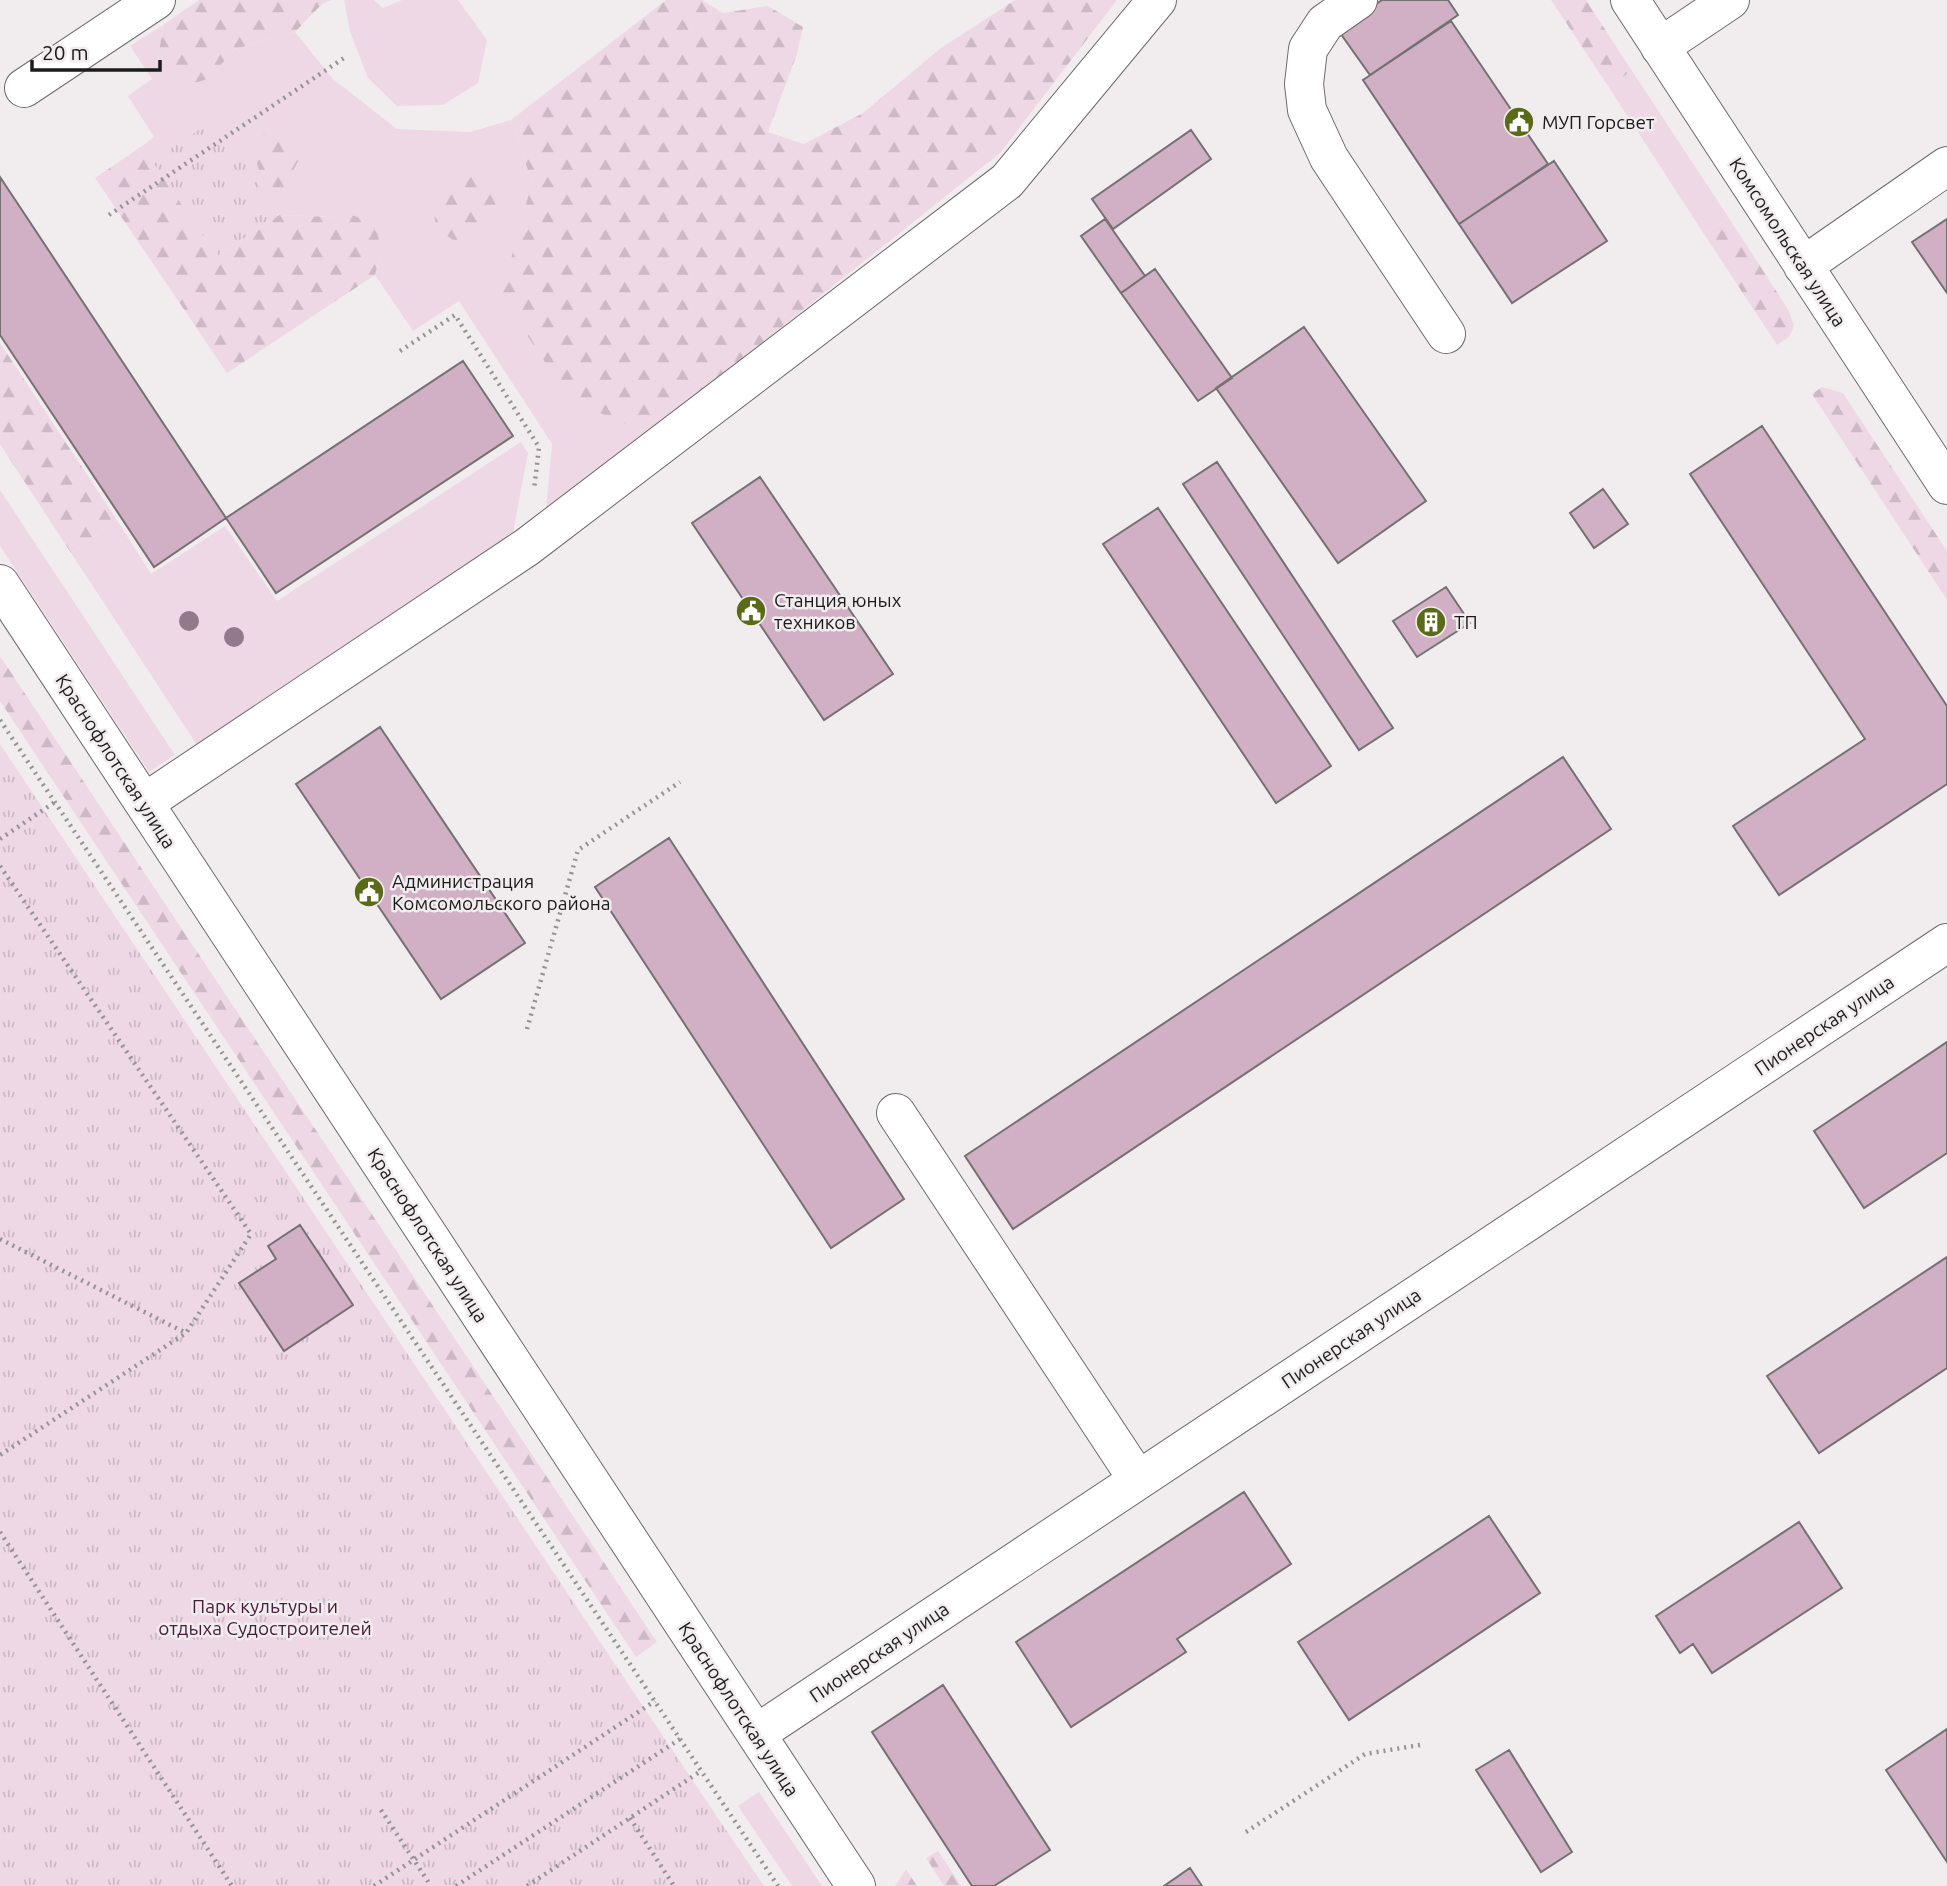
<svg xmlns="http://www.w3.org/2000/svg" width="1947" height="1886" viewBox="0 0 1947 1886" font-family="Ubuntu,sans-serif">
	<style>
		.grass { fill: #eed8e6 }
		.forest { fill: url(#forest-firs) }
		.park { fill: url(#park-tufts) }
		.building { fill: #d1b0c5; stroke: #757173; stroke-width: 2 }
		.lines { fill: none; stroke-linecap: round; stroke-linejoin: round }
		.minor-casing { stroke: #6d6a6c; stroke-width: 40 }
		.path { stroke: #959294; stroke-width: 4.5; stroke-dasharray: 2 5; stroke-linecap: butt }
		.minor { stroke: #fff; stroke-width: 38 }
		.tree { fill: #937a8b }
		.labels { text-anchor: middle; stroke-width: 5; stroke-linejoin: round; paint-order: stroke }
		.poi-label { font-size: 19px; fill: #1c1b1c; stroke: #f1edef; text-anchor: start }
		.street-label { font-size: 19px; fill: #1c1b1c; stroke: #f1edef }
		.park-label { font-size: 19px; fill: #461c3a; stroke: #f1edef }
	</style>
	<defs>
		<pattern id="forest-firs" width="22" height="20" patternUnits="userSpaceOnUse" patternTransform="scale(1.75)"><rect width="22" height="20" fill="#eed8e6"/><path d="M5 1l3.5 6h-7zM16 11l3.5 6h-7z" fill="#ccb9c5"/></pattern>
		<pattern id="park-tufts" width="24" height="20" patternUnits="userSpaceOnUse" patternTransform="scale(1.75)"><rect width="24" height="20" fill="#eed8e6"/><path d="M3 7l-1-3M5 7V3M7 7l1-3M15 17l-1-3M17 17v-4M19 17l1-3" fill="none" stroke="#ccb9c5"/></pattern>
	</defs>
	<rect width="100%" height="100%" fill="#f1edef"/>
	<path class="grass" d="M344,0H374L383,8L402,0H458L487,40L478,83L443,105L397,106L368,78L350,32Z
		M163,25L158,60L208,79L235,49L295,32L333,79L397,129L470,132L511,120L532,182L502,296L649,433L546,510L552,444L459,301L413,331L375,275L380,256L349,214L334,217L279,215L215,120L152,161L142,146L154,137L128,96L152,79L130,46Z
		M1632,71L1729,218L1704,234L1608,86Z
		M521,442L528,453L512,538L199,748L71,553L117,520L151,574L225,526L277,601Z
		M0,490L175,755L149,772L0,546Z
		M759,1792L822,1886H792L738,1806Z"/>
	<path class="forest" d="M199,0H332L322,4L295,32L235,49L208,79L177,88L158,60L163,25Z
		M666,0H702L723,13L768,6L803,27L797,54L768,132L804,144L863,113L941,48L1015,0H1117L1001,152L649,433L571,401L501,296L532,182L511,120Z
		M1551,0H1586L1632,71L1608,86Z
		M278,131L289,136L298,161L282,192L263,182L254,155L262,135Z
		M142,146L217,256L279,215L334,217L349,214L363,219L378,232L380,256L375,275L227,373L95,178Z
		M476,171L490,178L496,207L479,233L460,245L436,228L434,211L426,199L436,190Z
		M1729,218L1789,311L1794,326L1789,337L1777,345L1704,234Z
		M0,343L117,520L71,553L0,444Z
		M1822,387L1843,393L1947,551V600L1812,394Z
		M0,656L657,1642L636,1657L0,701Z
		M938,1851L961,1886H944L926,1858Z
		M906,1869L917,1886H895Z"/>
	<path class="park" d="M215,119L279,215L217,256L152,161Z
		M0,744L691,1778L764,1886H0Z"/>
	<path class="building" d="M1382,0H1448L1458,15L1370,75L1338,30Z
		M1451,21L1548,164L1459,224L1363,80Z
		M1191,130L1211,159L1113,229L1092,199Z
		M1554,161L1607,241L1512,303L1459,224Z
		M0,177L226,518L154,567L0,335Z
		M1105,219L1145,276L1121,293L1081,236Z
		M1947,219V293L1912,242Z
		M1155,269L1232,378L1198,401L1121,293Z
		M1304,327L1426,501L1338,563L1216,388Z
		M463,361L513,436L276,593L226,518Z
		M1762,426L1947,706V784L1779,895L1733,826L1865,739L1690,474Z
		M1217,462L1393,728L1359,750L1183,484Z
		M760,477L893,674L824,720L692,523Z
		M1603,489L1628,524L1594,548L1570,513Z
		M1158,508L1331,766L1276,803L1103,544Z
		M1446,587L1470,623L1417,657L1393,621Z
		M380,727L525,943L441,999L296,784Z
		M1563,757L1611,829L1013,1229L965,1156Z
		M669,838L904,1199L831,1248L595,887Z
		M1947,1042V1153L1864,1208L1814,1131Z
		M300,1225L353,1305L284,1351L239,1283L276,1259L268,1246Z
		M1947,1257V1368L1819,1453L1767,1376Z
		M1244,1492L1291,1564L1177,1639L1186,1652L1071,1727L1016,1642Z
		M1489,1516L1540,1593L1349,1720L1298,1642Z
		M1799,1522L1842,1588L1712,1673L1693,1644L1680,1653L1656,1616Z
		M943,1685L1050,1850L994,1886H972L872,1732Z
		M1947,1729V1862L1886,1770Z
		M1509,1750L1572,1852L1541,1872L1476,1770Z
		M1190,1868L1202,1886H1164Z"/>
	<g class="lines">
		<g class="minor-casing">
			<path id="minor" d="M1358,0L1325,23L1308,49L1304,84L1307,110L1329,158L1446,334
				M1630,0L1947,485
				M1660,47L1730,0
				M24,88L156,0
				M1803,266L1947,166
				M0,584L856,1886
				M144,803L527,547L1007,181L1157,0
				M896,1113L1138,1480
				M756,1734L1947,943"/>
		</g>
		<path class="path" d="M109,215L344,58
			M400,351L455,315L539,447L534,490
			M0,720L778,1886
			M0,839L55,802
			M0,866L251,1234L186,1333L0,1455
			M527,1029L578,850L680,782
			M0,1239L186,1333
			M0,1532L232,1886
			M381,1810L431,1886
			M630,1818L674,1886
			M1246,1832L1365,1754L1420,1745
			M374,1886L655,1701
			M456,1886L680,1739
			M527,1886L701,1771"/>
		<use href="#minor" class="minor"/>
	</g>
	<g class="tree">
		<circle cx="189" cy="621" r="10"/>
		<circle cx="234" cy="637" r="10"/>
	</g>
	<defs>
		<g id="civic-disc" transform="scale(1.575)"><circle r="9.5" fill="#596b16" stroke="#f1edef"/><path d="M-.6-6.5H3V-4.5H.6V-3L4-1V1h2V6H-6V1h2V-1L-.6-3ZM-1.2 2.5V6h2.4V2.5Z" fill="#fff"/></g>
		<g id="building-disc" transform="scale(1.575)"><circle r="9.5" fill="#596b16" stroke="#f1edef"/><path d="M-4-6H4V6H1V3H-1V6H-4ZM-2.5-4.3h1.7v1.8h-1.7ZM.8-4.3h1.7v1.8H.8ZM-2.5-1h1.7V.8h-1.7ZM.8-1h1.7V.8H.8Z" fill="#fff"/></g>
	</defs>
	<g fill-rule="evenodd">
		<use href="#civic-disc" x="1519" y="122"/>
		<use href="#civic-disc" x="751" y="611"/>
		<use href="#building-disc" x="1431" y="622"/>
		<use href="#civic-disc" x="369" y="892"/>
	</g>
	<g class="labels">
		<g class="poi-label">
			<text x="1542" y="129">МУП Горсвет</text>
			<text x="774" y="607">Станция юных<tspan x="774" dy="22">техников</tspan></text>
			<text x="1454" y="629">ТП</text>
			<text x="392" y="888">Администрация<tspan x="392" dy="22">Комсомольского района</tspan></text>
		</g>
		<g class="street-label">
			<text transform="translate(1788 242) rotate(57)" y="7">Комсомольская улица</text>
			<text transform="translate(116 761) rotate(57)" y="7">Краснофлотская улица</text>
			<text transform="translate(1824 1025) rotate(-34)" y="7">Пионерская улица</text>
			<text transform="translate(428 1235) rotate(57)" y="7">Краснофлотская улица</text>
			<text transform="translate(1351 1338) rotate(-34)" y="7">Пионерская улица</text>
			<text transform="translate(879 1652) rotate(-34)" y="7">Пионерская улица</text>
			<text transform="translate(739 1709) rotate(57)" y="7">Краснофлотская улица</text>
		</g>
		<g class="park-label">
			<text x="265" y="1613">Парк культуры и<tspan x="265" dy="22">отдыха Судостроителей</tspan></text>
		</g>
	</g>
	<path d="M32 60v10h128v-10" fill="none" stroke="#1c1b1c" stroke-width="3.5"/>
	<text x="42" y="60" font-size="21" fill="#1c1b1c" stroke="#f1edef" stroke-width="5" paint-order="stroke">20 m</text>
</svg>
